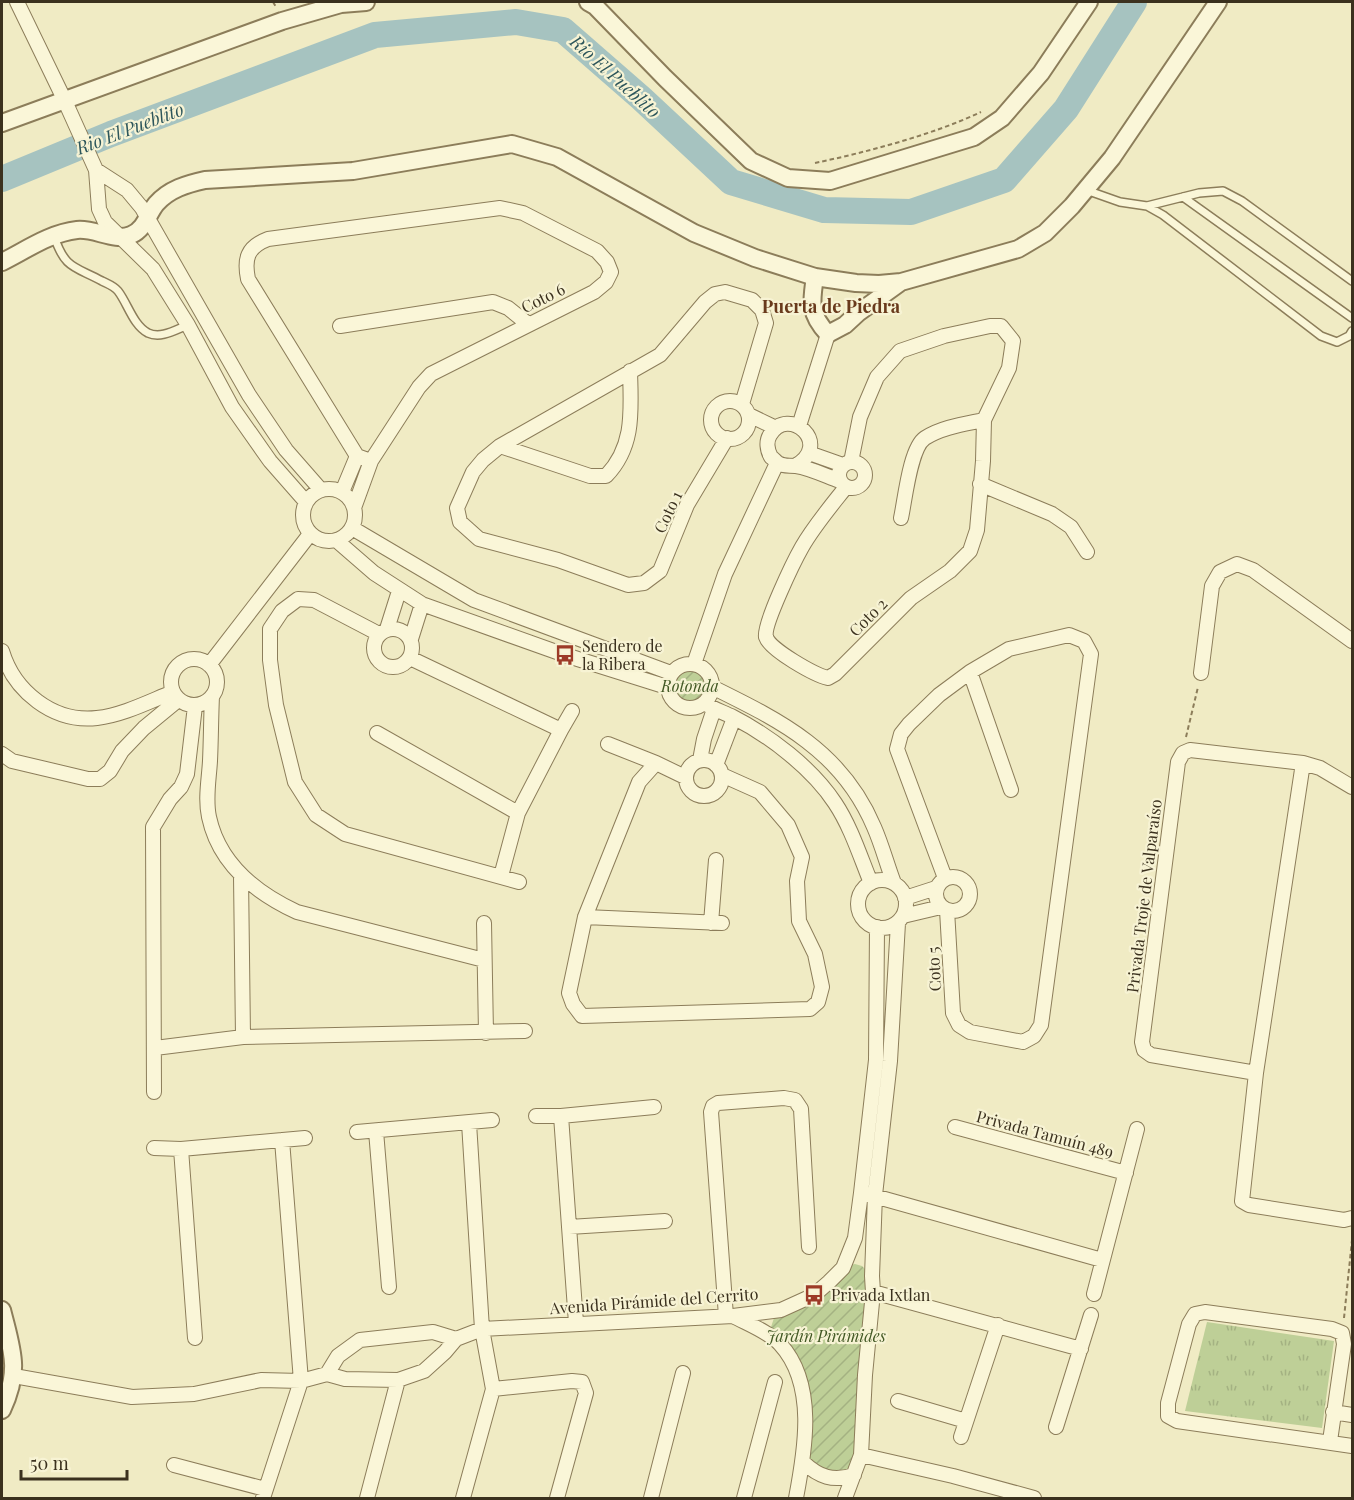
<svg xmlns="http://www.w3.org/2000/svg" width="1354" height="1500" viewBox="0 0 1354 1500" font-family="'Playfair Display',serif">
	<style>
		.park { fill: url(#park-tufts) }
		.garden { fill: url(#garden-furrows) }
		.lines { fill: none; stroke-linecap: round; stroke-linejoin: round }
		.river { stroke: #a6c3c0; stroke-width: 26 }
		.service-casing { stroke: #8c7d5a; stroke-width: 10 }
		.minor-casing { stroke: #8c7d5a; stroke-width: 16 }
		.tertiary-casing { stroke: #8c7d5a; stroke-width: 20 }
		.path { stroke: #8c7d5a; stroke-width: 2; stroke-dasharray: 4.5 3; stroke-linecap: butt }
		.service { stroke: #faf6d8; stroke-width: 7 }
		.minor { stroke: #faf6d8; stroke-width: 14 }
		.tertiary { stroke: #faf6d8; stroke-width: 16 }
		.labels { text-anchor: middle; stroke-width: 4.5; stroke-linejoin: round; paint-order: stroke }
		.street-label { font-size: 16px; fill: #3b311e; stroke: #f7f3d4 }
		.poi-label { font-size: 16px; fill: #3b311e; stroke: #f7f3d4; text-anchor: start }
		.park-label { font-size: 16px; font-style: italic; fill: #425824; stroke: #f7f3d4 }
		.water-label { font-size: 18px; font-style: italic; fill: #2d565b; stroke: #f7f3d4 }
		.neighbourhood-label { font-size: 18px; font-weight: bold; fill: #693a1c; stroke: #f7f3d4 }
	</style>
	<defs>
		<pattern id="park-tufts" width="24" height="20" patternUnits="userSpaceOnUse" patternTransform="scale(1.5)"><rect width="24" height="20" fill="#becf97"/><path d="M3 7l-1-3M5 7V3M7 7l1-3M15 17l-1-3M17 17v-4M19 17l1-3" fill="none" stroke="#a4b282"/></pattern>
		<pattern id="garden-furrows" width="10" height="10" patternUnits="userSpaceOnUse" patternTransform="scale(1.5)"><rect width="10" height="10" fill="#becf97"/><path d="M-1 1l2-2M0 10L10 0M9 11l2-2" fill="none" stroke="#a4b282"/></pattern>
	</defs>
	<rect width="100%" height="100%" fill="#f0ebc4"/>
	<path class="park" d="M1207,1322L1334,1341L1322,1428L1185,1411Z"/>
	<path class="garden" d="M668 686a22 22 0 1 1 44 0a22 22 0 1 1-44 0Z
		M855,1264L862,1266L872,1276L861,1455L841,1480L803,1462L800,1376L772,1337L771,1327L774,1318L781,1310L850,1265Z"/>
	<g class="lines">
		<path class="river" d="M2,179L111,134L375,35L516,22L563,30L641,98L731,182L824,210L911,212L1004,180L1066,109L1134,2"/>
		<g class="service-casing">
			<path id="service" d="M1086,190L1120,202L1147,206L1163,215L1321,336L1337,342L1349,336L1352,331
				M1183,197L1352,318
				M1147,206L1199,193L1223,191L1242,201L1352,281
				M54,236C65,269 74,266 102,281C108,284 114,286 118,291C128,304 133,325 148,333C161,339 175,330 188,325"/>
		</g>
		<g class="minor-casing">
			<path id="minor" d="M17,2L64,99L96,170L99,209L105,222L153,269L188,325L232,407L270,461L306,502
				M96,170L127,190L142,208L249,395L286,450L321,490
				M340,326L493,302L508,308L528,324
				M711 420a19 19 0 1 1 38 0a19 19 0 1 1-38 0Z
				M749,415L776,428
				M799,426L828,334
				M727,438L687,505L660,571L644,583L628,585L558,560L479,539L460,522L457,508L473,472L483,460L500,446L660,355L705,302L715,294L725,292L752,300L762,310L766,323L742,404
				M500,446L590,476H606C635,446 631,410 630,371
				M809,453L843,465
				M839 475a13 13 0 1 1 26 0a13 13 0 1 1-26 0Z
				M795,466C834,444 788,404 770,435C766,441 767,450 771,457C772,457 777,463 778,463C784,467 789,465 796,466C810,468 826,476 840,481
				M980,484L1052,514L1071,527L1087,552
				M846,487C831,506 814,526 802,547C794,561 763,625 766,637C770,650 815,675 828,678L835,674L911,598L950,571L970,551L977,530L983,461L984,420L1009,368L1013,341L1001,326H990L944,336L900,351L877,377L860,417L851,462
				M303 515a26 26 0 1 1 52 0a26 26 0 1 1-52 0Z
				M342,492L357,456
				M354,508L371,461L419,387L431,374L594,292L606,282L611,272L607,262L597,251L523,213L500,208L268,239C247,247 244,259 248,279L357,456L371,461
				M901,518C905,500 910,448 925,438C942,427 965,424 984,420
				M352,528L474,600L671,673
				M336,540L374,573L422,604L565,655L667,687
				M387,629L399,591
				M374 648a19 19 0 1 1 38 0a19 19 0 1 1-38 0Z
				M379,634L314,600L298,599L282,611L270,629V660L276,705L295,782L316,815L345,834L519,882
				M411,639L422,604
				M2,651C14,691 53,723 97,718C123,715 148,702 173,692
				M410,658L561,730
				M171 682a23 23 0 1 1 46 0a23 23 0 1 1-46 0Z
				M668 686a22 22 0 1 1 44 0a22 22 0 1 1-44 0Z
				M694,664L725,574L777,463
				M209,665L310,534
				M970,672L1011,790
				M1201,673L1212,586L1220,572L1237,564L1253,570L1352,641
				M712,687C781,721 842,751 874,827C882,845 887,865 894,883
				M212,696C211,718 211,740 210,761C209,779 205,799 209,817C219,864 256,893 297,912L484,960
				M704,703C713,709 723,712 733,717C770,736 812,768 835,803C851,827 860,856 871,883
				M377,733L518,813
				M608,744L656,763L685,777
				M2,754L12,761L88,779H100L110,771L122,751L144,728L178,700
				M686 778a18 18 0 1 1 36 0a18 18 0 1 1-36 0Z
				M700,760L704,739L714,709
				M656,763L639,782L585,917L569,993L573,1004L582,1016L810,1009L818,1002L822,987L815,954L799,921L797,881L802,857L788,825L760,792L722,775
				M1303,763L1256,1073L1242,1201L1249,1205L1344,1220L1352,1218
				M716,765L734,718
				M241,876L243,1037
				M501,876L518,813L561,730L572,711
				M936 894a17 17 0 1 1 34 0a17 17 0 1 1-34 0Z
				M945,878L897,749L901,734L909,724L939,695L970,672L1009,649L1069,635L1084,641L1091,654L1041,1025L1034,1036L1023,1042L970,1032L959,1025L953,1013L947,910
				M858 904a24 24 0 1 1 48 0a24 24 0 1 1-48 0Z
				M905,898L936,888
				M903,916L941,907
				M585,917L722,923
				M484,923L486,1033
				M711,923L716,860
				M155,1048L243,1037L525,1031
				M1256,1073L1151,1055L1144,1050L1142,1042L1178,762L1183,753L1190,750L1303,763L1320,768L1352,787
				M154,1092L153,827L170,799L181,787L187,774L195,706
				M536,1116H561L654,1107
				M561,1116L576,1323
				M955,1127L1126,1173
				M376,1131L389,1287
				M357,1132L492,1120
				M154,1148L181,1149L305,1138
				M181,1149L195,1338
				M867,1194L1102,1260
				M569,1227L665,1221
				M873,1292L1081,1349
				M1094,1294L1137,1129
				M726,1316L711,1112L713,1106L718,1103L784,1098L795,1100L801,1109L809,1247
				M733,1316C748,1324 769,1332 780,1344C817,1384 805,1451 796,1498
				M327,1374L338,1356L360,1340L433,1332L456,1339
				M14,1376L132,1397L194,1394L261,1380L301,1381L327,1374L345,1379L398,1380L424,1371L445,1352L456,1339L482,1329L733,1316L781,1310L814,1295L829,1282L843,1268L855,1238L861,1193L876,1060L877,927
				M493,1389L572,1381L582,1382L586,1393L557,1498
				M898,1401L966,1421
				M1333,1412L1352,1415
				M1056,1427L1091,1315
				M961,1437L998,1325
				M1330,1441L1344,1344L1342,1333L1332,1329L1205,1312L1195,1314L1189,1324L1168,1403V1416L1177,1421L1352,1446
				M861,1455L953,1476L1034,1498
				M803,1462C819,1477 833,1482 854,1475
				M174,1465L265,1489
				M263,1498L301,1381L282,1140
				M367,1498L398,1380
				M463,1498L493,1389L482,1329L469,1123
				M651,1498L683,1373
				M744,1498L775,1382
				M845,1498L861,1455L865,1375L873,1292L872,1276L875,1195L890,1061L898,923"/>
		</g>
		<g class="tertiary-casing">
			<path id="tertiary" d="M588,2L595,6L665,78L751,161L788,178L830,181L974,137L1002,118L1041,73L1089,2
				M2,123L282,21L341,4L366,2
				M2,262C26,250 50,233 77,230C95,228 114,242 131,235C145,229 148,214 156,204C169,189 187,184 205,180L353,171L512,144L557,157L694,233L755,258L815,277L856,283L879,284L901,282L1018,249L1045,233L1072,206L1112,158L1218,2
				M815,277C811,302 809,314 828,334L845,325L858,313L901,282
				M2,1310C12,1350 21,1370 2,1410"/>
		</g>
		<path class="path" d="M273,2L276,7
			M815,163C867,152 932,135 981,112
			M1186,737L1198,687
			M1344,1318L1352,1240"/>
		<use href="#service" class="service"/>
		<use href="#minor" class="minor"/>
		<use href="#tertiary" class="tertiary"/>
	</g>
	<defs>
		<g id="bus-bare" transform="scale(1.62)"><path d="M-5-6H5V4H4V6H2V4H-2V6H-4V4H-5ZM-3.5-4V0h7V-4ZM-3.5 1.2v1.5H-2V1.2ZM2 1.2v1.5H3.5V1.2Z" fill="#9d3b27" stroke="#f7f3d4" stroke-width="2.5" paint-order="stroke"/></g>
	</defs>
	<g fill-rule="evenodd">
		<use href="#bus-bare" x="565" y="655"/>
		<use href="#bus-bare" x="814" y="1295"/>
	</g>
	<g class="labels">
		<g class="street-label">
			<text transform="translate(543 298) rotate(-26)" y="6">Coto 6</text>
			<text transform="translate(668 512) rotate(-65)" y="6">Coto 1</text>
			<text transform="translate(868 617) rotate(-45)" y="6">Coto 2</text>
			<text transform="translate(1144 896) rotate(-83)" y="6">Privada Troje de Valparaíso</text>
			<text transform="translate(934 969) rotate(-93)" y="6">Coto 5</text>
			<text transform="translate(1045 1134) rotate(15)" y="6">Privada Tamuín 489</text>
			<text transform="translate(654 1301) rotate(-4)" y="6">Avenida Pirámide del Cerrito</text>
		</g>
		<g class="poi-label">
			<text x="582" y="652">Sendero de<tspan x="582" dy="18">la Ribera</tspan></text>
			<text x="831" y="1301">Privada Ixtlan</text>
		</g>
		<g class="park-label">
			<text x="690" y="692">Rotonda</text>
			<text x="826" y="1342">Jardín Pirámides</text>
		</g>
		<g class="water-label">
			<text transform="translate(615 77) rotate(42)" y="6">Rio El Pueblito</text>
			<text transform="translate(130 129) rotate(-21)" y="6">Rio El Pueblito</text>
		</g>
		<g class="neighbourhood-label">
			<text x="831" y="313">Puerta de Piedra</text>
		</g>
	</g>
	<rect width="1354" height="1500" fill="none" stroke="#3b311e" stroke-width="6"/>
	<path d="M21 1470v9h106v-9" fill="none" stroke="#3b311e" stroke-width="3"/>
	<text x="30" y="1470" font-size="18" fill="#3b311e" stroke="#f7f3d4" stroke-width="4.5" paint-order="stroke">50 m</text>
</svg>
